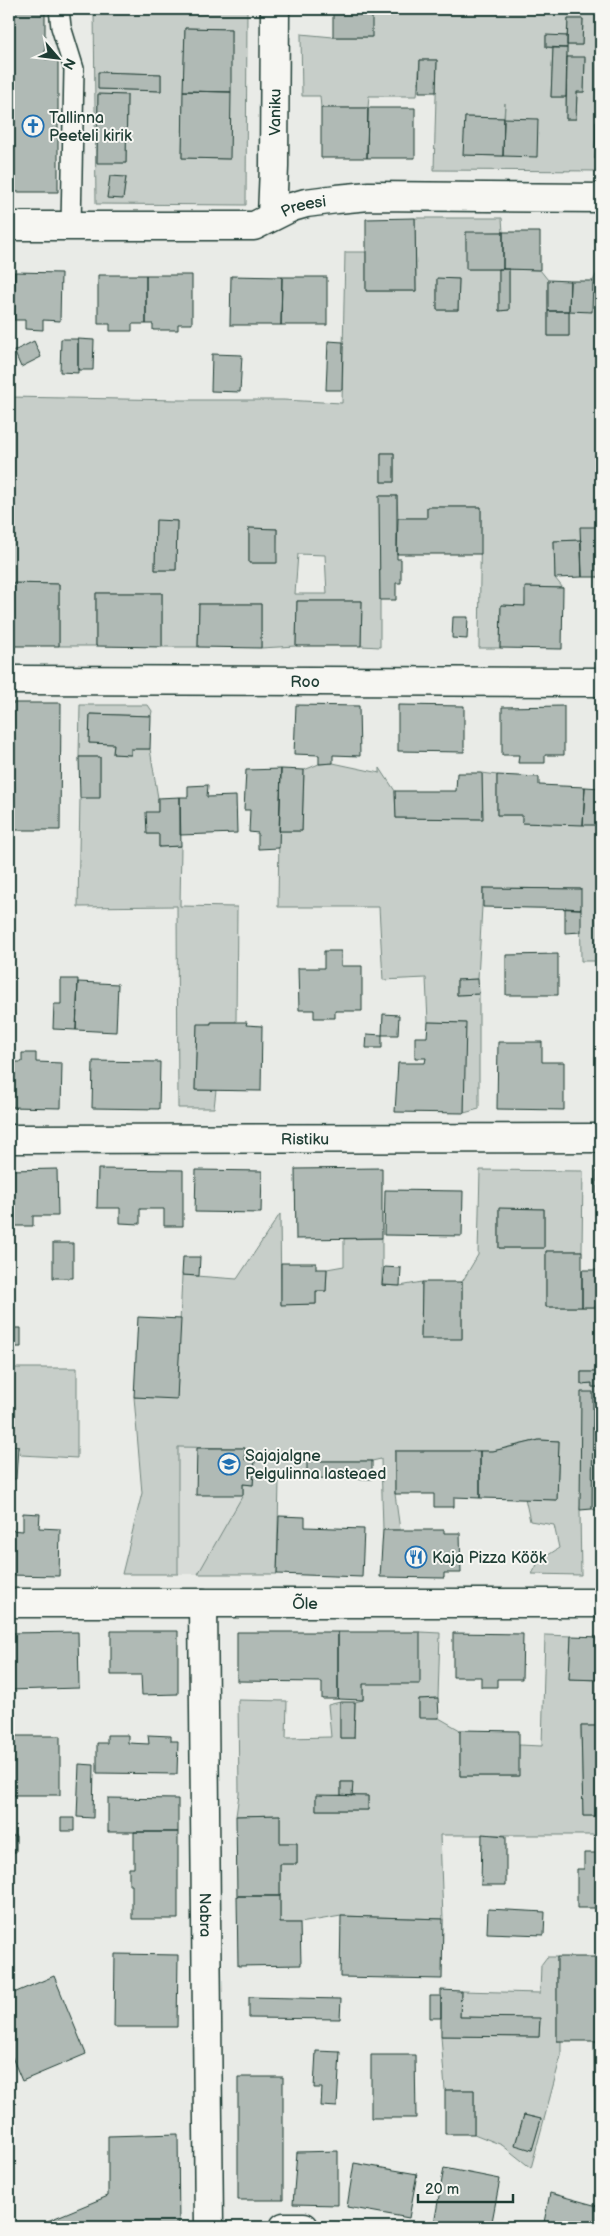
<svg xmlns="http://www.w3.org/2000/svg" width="610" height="2236" viewBox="0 0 610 2236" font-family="'Balsamiq Sans',sans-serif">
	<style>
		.built { fill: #d8dcd8 }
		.green { fill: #c7cec9; stroke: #73867e; fill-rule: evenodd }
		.building { fill: #b0bab5; stroke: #1f3d34 }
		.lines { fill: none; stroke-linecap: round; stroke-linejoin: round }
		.service-casing { stroke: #1f3d34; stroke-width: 22 }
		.minor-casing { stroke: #1f3d34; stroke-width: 31 }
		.tertiary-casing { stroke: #1f3d34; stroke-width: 31 }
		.service { stroke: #f6f6f2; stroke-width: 19 }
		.minor { stroke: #f6f6f2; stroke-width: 28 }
		.tertiary { stroke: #f6f6f2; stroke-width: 28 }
		.labels { text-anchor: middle; stroke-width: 4; stroke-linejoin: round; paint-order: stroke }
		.street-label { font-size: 16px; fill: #1f3d34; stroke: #f6f6f2 }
		.poi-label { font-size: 16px; fill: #1f3d34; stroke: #f6f6f2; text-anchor: start }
	</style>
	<rect width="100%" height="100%" fill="#e9ebe7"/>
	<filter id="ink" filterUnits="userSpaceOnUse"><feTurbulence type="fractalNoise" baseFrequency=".02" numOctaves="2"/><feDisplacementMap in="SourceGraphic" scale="10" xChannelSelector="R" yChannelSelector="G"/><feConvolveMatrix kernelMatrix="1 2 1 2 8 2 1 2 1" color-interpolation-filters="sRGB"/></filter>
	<g filter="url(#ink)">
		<path class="built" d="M280,1371L277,1574H178L177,1399Z"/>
		<path class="green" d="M94,9H247L246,205L96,204ZM185,28L231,29L229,159L182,158ZM99,72L161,74V91L99,89ZM98,95H127L126,163L97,162ZM126,178L123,198H108Z
			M301,9H601V121H596L595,159H601V171L434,170L437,60H420L417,96H369L368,108H321L320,96H302L301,34L333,37H371L333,10L301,11ZM568,19H583L582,45H567V57L585,58L584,92H577L576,119H566V97H551L553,48L546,47V36H567ZM505,103L503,156L464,155L465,117L504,118Z
			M415,218H502L503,232L466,233L467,269H499V311L509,310V269L540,270L548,280V336H569V311L593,281L598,271H601V597H599L600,527L581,540L554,541L555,578L563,588L526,587L525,606L501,605L500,648H479L481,507H427V518H398L397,496H380V647L361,646L362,601H297L296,646L261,648V604H199L198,647H162V593H96V646H59V584L9,583V397L179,400H283L342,403L345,252H366V291H416ZM437,279H459L458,310H437ZM381,453H394V482H381ZM156,521H177L176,570H155ZM249,528L277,529L276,563H249ZM298,554L325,555L327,594H295Z
			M80,705H148L152,711L151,716L90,714L89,743L114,744L113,754L130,755L131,749H150L158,798V812L147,834H159V847L181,846L180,906L237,907L236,1022H212L211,1024L197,1025L195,1090H216L214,1108H178L177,906L78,907L80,798L100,797V757H79Z
			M333,763L380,773V768L395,791L396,818L482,819V773L497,775V815H522V823L601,825V961H581L580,889L483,888L478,979L457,980V995L479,994V1109L464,1113L465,1023L428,1022L426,978L383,980L379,907H278L279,831H302L304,770L319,764Z
			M480,1170L583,1171L582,1251H546V1307H601V1372H581V1384L592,1383V1387H601V1512L592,1509L593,1392L580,1510L581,1575L532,1574L539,1561L559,1548L554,1525L530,1521L525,1498L557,1500L559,1441L539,1440L493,1451H395V1494L400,1530H383L381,1459L372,1461H308L307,1478L279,1481L277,1574H198L243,1495V1484L253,1485L255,1460H245V1448L178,1447V1574H122L142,1493L134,1397L177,1398L182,1275L237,1279L280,1214L281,1304H316V1291H326L327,1269L344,1266V1239L382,1238V1285L400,1286L422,1282L421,1338H462V1282L478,1255ZM499,1209H544V1248H499Z
			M9,1368H77V1458L21,1455L18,1446L9,1445Z
			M420,1632L440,1633L438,1698L419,1699V1717L439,1718L460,1730V1776H518L519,1745L542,1746L545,1635L571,1636L569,1679L601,1680V1726H581L583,1816H601V1835H440L443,1919L341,1916L300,1923H280V1864H297V1843H280V1815L236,1816L239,1794L238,1700L287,1701L286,1738L331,1737L328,1705L340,1702V1738H354L355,1702L363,1700V1684ZM341,1782H352V1796H368V1810H316V1796L341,1795Z
			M547,1957H557V2041H561V2056L531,2168L502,2145L474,2134V2090H445L441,2036L539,2037L540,2019L460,2017L461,1991L540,1993L541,1965ZM524,2115L541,2119L532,2150L515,2144Z"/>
		<path class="building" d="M9,9H45V59H58V192H9Z
			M333,10H372V37H333Z
			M568,19H583L582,45H567Z
			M185,28L231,29V92L183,91Z
			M546,35L567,36V48L546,47Z
			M553,48H567L566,97H551Z
			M567,57H585L584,92H577L576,119H566Z
			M420,60H437L436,92H419Z
			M98,72L161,74V91L98,89Z
			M183,91L231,92L230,159L182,158Z
			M98,94L127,95L126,163H97Z
			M321,108H368L367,158H321Z
			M368,108H415V158H367Z
			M465,117L504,118L503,156L463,155Z
			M504,118L538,119L537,157L503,156Z
			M596,121H601V159H595Z
			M110,176L126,177L123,199L107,198Z
			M415,218L416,291H366V219Z
			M466,232H503V269H466Z
			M503,232H540V270L503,269Z
			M599,232H601V271H598Z
			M499,269H509V310L499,311Z
			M9,272H15L14,320H9Z
			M15,272L61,273L60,321L43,320V330L25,329V320H14Z
			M98,275H146V324H132V331H110V324H98Z
			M146,275H192V324H178V330H153V324H146Z
			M231,276L282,277L281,325H230Z
			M282,277H327V325H281Z
			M437,278L459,279L458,310H437Z
			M548,280L570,281L569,311H548Z
			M570,281H593L592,312L569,311Z
			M548,311H569V336H548Z
			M61,339H78V373L60,372Z
			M78,339L94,340L93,370H78Z
			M34,341L41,357L21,367L14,351Z
			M328,341L343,342L342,390H326Z
			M212,354L242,355L240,392L211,391Z
			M381,453H394V482H381Z
			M379,496H397V559H401V583H396V600H380Z
			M427,507H481V554H397L398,518H427Z
			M156,520L177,521L176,570H155Z
			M580,527H600V577H582Z
			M249,528L277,529V563H249Z
			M581,540L582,577L555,578L554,541Z
			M9,583L59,584V646H9Z
			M525,587L563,588L562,649L500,648L501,605L525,606Z
			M96,593H162V647L96,646Z
			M599,597H601V650H600Z
			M297,601H362L361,646H296Z
			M199,604H261V648L198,647Z
			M453,617H468L467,639L452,638Z
			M9,703H61L60,830H9Z
			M296,705L359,706L360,756L333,755V763L319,764V755L294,754Z
			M398,705L464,706V752L398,751Z
			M564,706V755H545V763H518L519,755H502V707Z
			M90,714L151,716L150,749H131V755L113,754L114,744L89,743Z
			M79,757H100V798H80Z
			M281,769L279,848L258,849V833L249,832L250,810H244L246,770Z
			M281,769L304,770L302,831H279Z
			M457,773H482L483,819L396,818L395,791H456Z
			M497,775L539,777V785L585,787L583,825L522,823V815H497Z
			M208,785L207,797L236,796L237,833L180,835V797H188V786Z
			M585,787L601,788V825H583Z
			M180,797L181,846L159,847V834H147L146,812H158V798Z
			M483,888L581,889V909L483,907Z
			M565,908L581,909V932L565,933Z
			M324,951H341V966H362V1011H335V1018H314V1010H299L298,968H324Z
			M558,954V995H506V955Z
			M61,979H78L76,1030L53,1029L54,1004H61Z
			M478,979L479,994L457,995V980Z
			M78,982L118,984L116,1032L76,1030Z
			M383,1014L399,1015L398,1035H382Z
			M211,1022H247L246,1025L262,1026L261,1091L195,1090L197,1024H211Z
			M428,1022L466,1023L464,1113L395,1112L398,1063H425L426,1058H415V1037H427Z
			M367,1034L382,1035V1048H366Z
			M498,1042H542V1062H564V1110L497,1109Z
			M22,1053H36V1062L62,1063L61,1108L9,1107V1062H22Z
			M93,1061L160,1062L159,1109L92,1108Z
			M600,1062H601V1112H598Z
			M382,1168V1238L296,1239L295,1169Z
			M57,1169L58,1216H33V1226H13V1215H9V1170Z
			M98,1169L183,1170V1226H164V1209H140V1224L120,1223V1208H97Z
			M196,1170L262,1171L261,1213L195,1212Z
			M596,1171H601V1231L596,1223Z
			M385,1190L463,1191L462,1236L384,1235Z
			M499,1208L544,1209V1248H499Z
			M53,1243H73V1278H53Z
			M546,1251H582V1307H546Z
			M183,1257H200L199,1276L182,1275Z
			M281,1263H316V1269H327L326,1291H316V1304L281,1305Z
			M384,1267L401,1268L400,1286L382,1285Z
			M582,1270H601V1307H582Z
			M422,1282H462V1339H421Z
			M138,1317L181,1319L177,1399L134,1397Z
			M9,1328H21V1347H9Z
			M581,1372H601V1387H592V1383L581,1384Z
			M581,1392H593L592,1509L580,1510Z
			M539,1440L559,1441L557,1500L480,1498V1451H493Z
			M9,1445L18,1446L16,1479H9Z
			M197,1448H245V1460H255L253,1485L243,1484V1495H196Z
			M395,1451H480V1498L454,1497V1507H434V1494H395Z
			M307,1461H372V1479L307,1478Z
			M23,1513L40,1514L39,1528L60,1529L59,1576L9,1575V1530L23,1531Z
			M279,1516L305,1517V1527L364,1529L362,1577L277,1574Z
			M383,1530H444V1533H460L461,1573H444V1578L380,1577Z
			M111,1631H178V1694L142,1695L141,1675H111Z
			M78,1632L79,1688L9,1690V1633Z
			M237,1632H338V1699H322V1682L237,1681Z
			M338,1632H420V1684H363V1700L338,1699Z
			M453,1633L523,1634L522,1679H497V1687H481V1677H453Z
			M571,1636L601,1637V1680L569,1679Z
			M438,1698L439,1718H419V1699Z
			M340,1702H355L354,1738H340Z
			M581,1726H601V1816H583Z
			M460,1730L519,1731V1776H460Z
			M107,1735H128V1743L149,1744L148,1735L171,1736V1741H178L177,1774L97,1773V1743H107Z
			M9,1736H60V1795H9Z
			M79,1764L94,1765L93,1818L77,1817Z
			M341,1782H353L352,1796L341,1795Z
			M316,1795L368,1796V1810H316Z
			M108,1798L178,1799V1832H108Z
			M280,1815V1843H297V1864H280V1896H237L236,1816Z
			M61,1818H74V1831H61Z
			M134,1832H178V1919H132V1885H129V1868H134Z
			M482,1834L506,1836V1885H481Z
			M9,1836H16V1852L9,1853Z
			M584,1853H601V1941H596V1908H577V1869H584Z
			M237,1896H280V1923H300L301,1965L238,1966Z
			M488,1909L545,1912L544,1935L487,1933Z
			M341,1916L443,1919L442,1979L340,1977Z
			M596,1941H601V2041H557V1957H596Z
			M115,1954L178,1955L177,2027H114Z
			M54,1976L86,2054L22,2081L9,2050V1995Z
			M441,1990L461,1991L460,2017L540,2018L539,2037L441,2036Z
			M430,1996H441V2018H430Z
			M249,1997L341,1999L340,2019L249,2018Z
			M594,2041H601V2157H595Z
			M316,2051L340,2052L337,2107L321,2106L322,2088H314Z
			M371,2055H415L416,2118H371Z
			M238,2077H283V2200H238Z
			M445,2090H474V2134H445Z
			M524,2115L541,2119L532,2150L515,2145Z
			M178,2134L179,2227H33L108,2196V2136Z
			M338,2151V2205L293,2204L297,2152Z
			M354,2163L417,2174L409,2218L347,2207Z
			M444,2168L500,2179L491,2227H454L434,2224Z
			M550,2193L601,2207V2227H543Z"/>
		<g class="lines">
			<g class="service-casing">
				<path id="service" d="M59,9L61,27L74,69L71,226"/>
			</g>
			<g class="minor-casing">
				<g id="minor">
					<path id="s1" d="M272,216L274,167L275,9"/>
					<path id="s2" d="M9,226H254L292,207L306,203L337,199L369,196L601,198"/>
					<path id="s3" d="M9,680L601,682"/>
					<path id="s4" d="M9,1603H601"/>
					<path id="s5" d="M203,1603L209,2227"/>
					<path d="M284,2227H304"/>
				</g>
			</g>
			<g class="tertiary-casing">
				<g id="tertiary">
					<path id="s6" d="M9,1139L601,1138"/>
				</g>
			</g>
			<use href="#service" class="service"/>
			<use href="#minor" class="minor"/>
			<use href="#tertiary" class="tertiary"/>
		</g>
	</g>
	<defs>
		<g id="church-ring" transform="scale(1.125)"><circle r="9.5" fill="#f6f6f2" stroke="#1f6fb2" stroke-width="1.5"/><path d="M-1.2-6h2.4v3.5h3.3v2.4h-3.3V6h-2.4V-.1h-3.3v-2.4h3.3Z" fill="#1f6fb2"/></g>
		<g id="school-ring" transform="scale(1.125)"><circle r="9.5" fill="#f6f6f2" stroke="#1f6fb2" stroke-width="1.5"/><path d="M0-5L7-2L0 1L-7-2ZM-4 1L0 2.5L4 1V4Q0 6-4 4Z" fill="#1f6fb2"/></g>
		<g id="restaurant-ring" transform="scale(1.125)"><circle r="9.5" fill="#f6f6f2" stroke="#1f6fb2" stroke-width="1.5"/><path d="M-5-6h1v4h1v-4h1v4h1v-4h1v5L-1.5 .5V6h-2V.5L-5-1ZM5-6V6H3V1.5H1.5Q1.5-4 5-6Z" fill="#1f6fb2"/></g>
	</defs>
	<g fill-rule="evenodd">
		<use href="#church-ring" x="33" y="126"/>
		<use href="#school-ring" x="229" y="1464"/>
		<use href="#restaurant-ring" x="416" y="1557"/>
	</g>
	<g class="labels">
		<g class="street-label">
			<text dy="6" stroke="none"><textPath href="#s1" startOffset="104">Vaniku</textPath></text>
			<text dy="6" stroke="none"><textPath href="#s2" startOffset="299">Preesi</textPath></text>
			<text dy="6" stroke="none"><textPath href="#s3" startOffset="296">Roo</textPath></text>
			<text dy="6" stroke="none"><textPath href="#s6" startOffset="296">Ristiku</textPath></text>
			<text dy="6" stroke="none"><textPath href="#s4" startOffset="296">Õle</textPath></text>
			<text dy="6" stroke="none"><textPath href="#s5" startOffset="312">Nabra</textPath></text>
		</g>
		<g class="poi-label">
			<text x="49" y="123">Tallinna<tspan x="49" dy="18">Peeteli kirik</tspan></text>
			<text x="245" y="1461">Sajajalgne<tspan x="245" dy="18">Pelgulinna lasteaed</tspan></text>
			<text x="432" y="1563">Kaja Pizza Köök</text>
		</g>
	</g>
	<rect width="610" height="2236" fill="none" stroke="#f6f6f2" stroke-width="30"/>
	<rect x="15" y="15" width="580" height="2206" fill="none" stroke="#1f3d34" stroke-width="2" filter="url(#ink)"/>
	<g transform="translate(58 58) rotate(118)" stroke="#f6f6f2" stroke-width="4" paint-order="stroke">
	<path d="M0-4L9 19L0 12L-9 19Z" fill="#1f3d34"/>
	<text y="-8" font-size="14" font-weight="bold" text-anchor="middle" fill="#1f3d34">N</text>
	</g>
	<path d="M418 2194v8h95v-8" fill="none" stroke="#1f3d34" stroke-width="2.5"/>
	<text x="425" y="2194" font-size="15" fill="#1f3d34" stroke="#f6f6f2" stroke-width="4" paint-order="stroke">20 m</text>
</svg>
